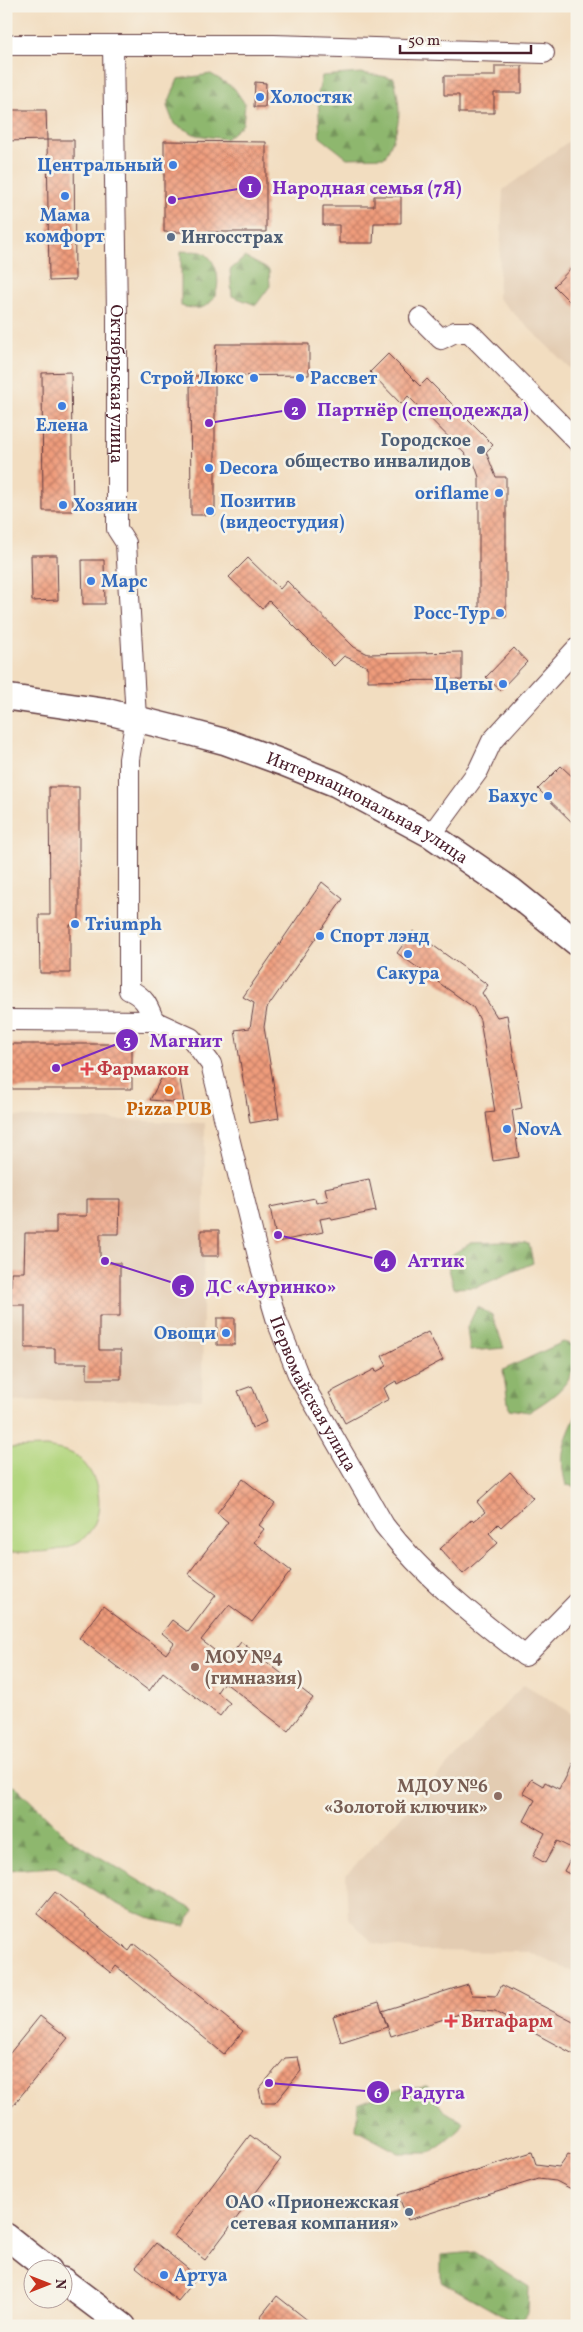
<svg xmlns="http://www.w3.org/2000/svg" width="583" height="2332" viewBox="0 0 583 2332" font-family="Vollkorn,serif">
	<style>
		.built { fill: #e3ccb2 }
		.forest { fill: url(#forest-firs); stroke: #6c6b4c }
		.pitch { fill: #b3d67f; stroke: #7e7a55 }
		.building { fill: url(#building-cross-hatch) }
		.lines { fill: none; stroke-linecap: round; stroke-linejoin: round }
		.minor-casing { stroke: #633c41; stroke-width: 22 }
		.major-casing { stroke: #633c41; stroke-width: 28 }
		.minor { stroke: #fff; stroke-width: 20 }
		.major { stroke: #fff; stroke-width: 25 }
		.shop-dot { fill: #3f7fe0; stroke: #f7f3e8; stroke-width: 2 }
		.service-dot { fill: #5c6f8a; stroke: #f7f3e8; stroke-width: 2 }
		.health-dot { fill: #e0444e; stroke: #f7f3e8; stroke-width: 2 }
		.food-dot { fill: #e8710a; stroke: #f7f3e8; stroke-width: 2 }
		.education-dot { fill: #8d6e63; stroke: #f7f3e8; stroke-width: 2 }
		.labels { text-anchor: middle; stroke-width: 5; stroke-linejoin: round; paint-order: stroke }
		.shop-label { font-size: 18px; font-weight: bold; fill: #366cbe; stroke: #f7f3e8; text-anchor: start }
		.service-label { font-size: 18px; font-weight: bold; fill: #4e5e75; stroke: #f7f3e8; text-anchor: end }
		.street-label { font-size: 18px; fill: #4a1f2b; stroke: #f7f3e8 }
		.health-label { font-size: 18px; font-weight: bold; fill: #be3a42; stroke: #f7f3e8; text-anchor: start }
		.food-label { font-size: 18px; font-weight: bold; fill: #c56008; stroke: #f7f3e8 }
		.education-label { font-size: 18px; font-weight: bold; fill: #785e54; stroke: #f7f3e8; text-anchor: start }
		.leader { fill: none; stroke: #7b2cbf; stroke-width: 2 }
		.callout-dot { fill: #7b2cbf; stroke: #f7f3e8; stroke-width: 2 }
		.mark-label { font-size: 15px; text-anchor: middle; font-weight: bold; fill: #fff }
		.callout-label { font-size: 19px; text-anchor: middle; font-weight: bold; fill: #7b2cbf; stroke: #f7f3e8; stroke-width: 5; stroke-linejoin: round; paint-order: stroke }
	</style>
	<defs>
		<pattern id="forest-firs" width="22" height="20" patternUnits="userSpaceOnUse" patternTransform="scale(1.25)"><rect width="22" height="20" fill="#8eb76e"/><path d="M5 1l3.5 6h-7zM16 11l3.5 6h-7z" fill="#76945b"/></pattern>
		<pattern id="building-cross-hatch" width="8" height="8" patternUnits="userSpaceOnUse" patternTransform="scale(1.25)"><rect width="8" height="8" fill="#ef9c7c"/><path d="M0 0l8 8M0 8l8-8" fill="none" stroke="#c47f66"/></pattern>
	</defs>
	<rect width="100%" height="100%" fill="#f7f3e8"/>
	<filter id="ink" filterUnits="userSpaceOnUse"><feTurbulence type="fractalNoise" baseFrequency=".02" numOctaves="2"/><feDisplacementMap in="SourceGraphic" scale="10" xChannelSelector="R" yChannelSelector="G"/><feConvolveMatrix kernelMatrix="1 2 1 2 8 2 1 2 1" color-interpolation-filters="sRGB"/></filter>
	<filter id="wash" filterUnits="userSpaceOnUse"><feTurbulence type="fractalNoise" baseFrequency=".0096" numOctaves="4" result="noise"/><feDisplacementMap in="SourceGraphic" scale="20" xChannelSelector="R" yChannelSelector="G"/><feGaussianBlur stdDeviation="1.12" result="paint"/><feColorMatrix in="noise" values="0 0 0 0 0 0 0 0 0 0 0 0 0 0 0 0 0 1.4 0 .05"/><feComposite in="paint" operator="in"/></filter>
	<g filter="url(#wash)">
		<rect width="100%" height="100%" fill="#f2ddc0"/>
		<path class="built" d="M577,135V375L498,298L503,190Z
			M6,1116L205,1123L202,1399L6,1401Z
			M524,1684L577,1717V1974L529,1952L417,1951L373,1943L348,1918L346,1875Z"/>
		<path class="forest" d="M361,73L394,78C402,114 401,124 385,157L347,158L320,137L318,94L322,76Z
			M211,74L234,88L245,104L243,124L226,139L196,135L174,124L167,106L178,79Z
			M181,251C188,252 198,250 204,253C222,263 224,303 200,308C195,309 186,307 181,306Z
			M245,257L269,270L270,286L256,305L232,296L230,270Z
			M504,1242L529,1244L533,1263L477,1287L454,1288L446,1258L471,1243Z
			M477,1307L492,1315L504,1348L470,1351L467,1328Z
			M563,1342L577,1346C577,1381 557,1395 529,1412L509,1409L503,1370Z
			M577,1414V1487L566,1485C558,1456 564,1441 577,1414Z
			M6,1782L16,1787L68,1838L143,1883L194,1910L185,1926L155,1920L115,1903L56,1867L6,1870Z
			M427,2086L443,2110L463,2122L456,2134L429,2153H399L356,2130L358,2104L397,2089Z
			M475,2252L529,2287L528,2313L518,2325L441,2281V2255Z"/>
		<path class="pitch" d="M47,1447C55,1449 66,1450 73,1454C104,1473 110,1526 75,1544C54,1554 29,1552 6,1552V1448Z"/>
		<g id="blocks">
			<path class="building" d="M495,66H522V93H494V113H459V95H444V76H495Z
				M255,82L266,83L265,107H254Z
				M6,110H46L47,140L6,141Z
				M47,140H74L75,280L49,281Z
				M164,141L266,142V232H164Z
				M374,196H401V223H374L373,243H339V225H323V206H374Z
				M577,262V309L554,286Z
				M216,344H309V375L214,376Z
				M388,354L420,386L427,379L493,445L486,452L496,477H506V617H479V477L474,463L408,396L401,404L370,372Z
				M71,372L73,511H43L42,373Z
				M190,376H215V515H191Z
				M31,555H57L58,600L32,601Z
				M248,558L280,589L287,581L354,647L368,654L462,652V680L368,681V667L344,656L334,666L269,601L262,609L229,577Z
				M82,560H104L105,604H83Z
				M514,648L527,662L500,690L486,677Z
				M561,766L577,781V827L538,789Z
				M49,787H79V925H70V973H40L39,915H50Z
				M322,882L343,899L267,1008L264,1027L279,1118L250,1123L235,1030L250,1028L254,1003L243,997Z
				M413,931L488,985L482,993L497,1017L507,1015L522,1108L512,1110L519,1157L493,1161L486,1113L495,1112L480,1020L473,1007L397,953Z
				M6,1044H132V1089H6Z
				M167,1067L179,1074L184,1103L150,1100Z
				M369,1179L376,1211L332,1220L331,1217L320,1219L323,1232L277,1242L270,1207L315,1198L316,1203L328,1200L325,1188Z
				M87,1199H120L119,1234H100V1263H120V1316H99V1350H121V1379H87V1363H55V1348H25V1305H11V1272H24L25,1233H56V1216H87Z
				M201,1230H219V1256H201Z
				M217,1318H235V1345H217Z
				M428,1332L443,1360L397,1384L396,1381L384,1388L389,1399L345,1423L329,1393L375,1369L376,1372L387,1366L382,1356Z
				M252,1386L266,1422L252,1428L238,1391Z
				M510,1472L533,1498L501,1527L498,1524L489,1533L498,1543L463,1574L440,1549L472,1519L474,1521L485,1512L477,1502Z
				M243,1479L275,1504L259,1525L264,1529L254,1542L291,1571L252,1622L229,1605L201,1640L227,1660L241,1642L313,1698L288,1731L224,1682L217,1692L230,1703L220,1716L163,1672L149,1691L79,1638L103,1606L166,1654L174,1643L162,1633L172,1620L188,1632L216,1595L188,1574L228,1522L217,1513Z
				M571,1765L577,1768V1878L564,1871L575,1850L557,1841L545,1863L533,1856L545,1833L524,1821L535,1800L523,1793L531,1779L543,1786L545,1782L559,1789Z
				M55,1892L129,1951L134,1944L243,2031L224,2054L116,1966L111,1973L37,1914Z
				M468,1984L472,1995L496,1996L502,1985L577,2024V2056L495,2012L472,2010L391,2036L382,2011Z
				M379,2002L387,2027L341,2042L333,2016Z
				M40,2016L68,2038L6,2114V2058Z
				M298,2057L301,2071L275,2103H262L259,2089L285,2058Z
				M250,2135L281,2159L205,2260L174,2236Z
				M532,2152L536,2164L559,2167L568,2154L577,2158V2192L556,2181L538,2179L408,2220L398,2195Z
				M156,2243L198,2277L178,2301L136,2267Z
				M277,2296L315,2326H270L260,2317Z"/>
		</g>
	</g>
	<g filter="url(#ink)">
		<use href="#blocks" fill-opacity="0" stroke="#633c41" stroke-width="1"/>
		<g class="lines">
			<g class="minor-casing">
				<g id="minor">
					<path d="M6,45H274L544,53"/>
					<path id="s1" d="M113,46L117,314V529L126,543L136,718L129,759V990C145,997 148,1006 154,1021"/>
					<path d="M420,318L441,339L455,332H469L577,441"/>
					<path d="M431,835L478,771L492,741L577,648"/>
					<path id="s2" d="M6,1020L154,1021L191,1038L211,1064L260,1264L277,1321L299,1377L384,1525C424,1577 473,1616 525,1656L577,1603"/>
				</g>
			</g>
			<g class="major-casing">
				<g id="major">
					<path id="s3" d="M6,697L109,712L185,731L226,742L281,762L336,784L431,835L511,890L577,943"/>
					<path d="M6,2236L49,2270"/>
					<path d="M62,2280L123,2326"/>
				</g>
			</g>
			<use href="#minor" class="minor"/>
			<use href="#major" class="major"/>
		</g>
	</g>
	<g class="shop-dot">
		<circle cx="260" cy="97" r="5"/>
		<circle cx="173" cy="165" r="5"/>
		<circle cx="65" cy="196" r="5"/>
		<circle cx="254" cy="378" r="5"/>
		<circle cx="300" cy="378" r="5"/>
		<circle cx="62" cy="406" r="5"/>
		<circle cx="209" cy="468" r="5"/>
		<circle cx="499" cy="493" r="5"/>
		<circle cx="63" cy="505" r="5"/>
		<circle cx="210" cy="511" r="5"/>
		<circle cx="91" cy="581" r="5"/>
		<circle cx="500" cy="613" r="5"/>
		<circle cx="503" cy="684" r="5"/>
		<circle cx="548" cy="796" r="5"/>
		<circle cx="75" cy="924" r="5"/>
		<circle cx="320" cy="936" r="5"/>
		<circle cx="408" cy="954" r="5"/>
		<circle cx="507" cy="1129" r="5"/>
		<circle cx="226" cy="1333" r="5"/>
		<circle cx="164" cy="2275" r="5"/>
	</g>
	<g class="service-dot">
		<circle cx="171" cy="237" r="5"/>
		<circle cx="481" cy="450" r="5"/>
		<circle cx="409" cy="2212" r="5"/>
	</g>
	<g class="health-dot">
		<path d="M84.5 1061.5h5v5h5v5h-5v5h-5v-5h-5v-5h5z"/>
		<path d="M448.5 2013.5h5v5h5v5h-5v5h-5v-5h-5v-5h5z"/>
	</g>
	<circle class="food-dot" cx="169" cy="1090" r="5"/>
	<g class="education-dot">
		<circle cx="195" cy="1667" r="5"/>
		<circle cx="498" cy="1796" r="5"/>
	</g>
	<g class="labels">
		<g class="shop-label">
			<text x="270" y="103">Холостяк</text>
			<text x="163" y="171" text-anchor="end">Центральный</text>
			<text x="65" y="221" text-anchor="middle">Мама<tspan x="65" dy="21">комфорт</tspan></text>
			<text x="244" y="384" text-anchor="end">Строй Люкс</text>
			<text x="310" y="384">Рассвет</text>
			<text x="62" y="431" text-anchor="middle">Елена</text>
			<text x="219" y="474">Decora</text>
			<text x="489" y="499" text-anchor="end">oriflame</text>
			<text x="220" y="507">Позитив<tspan x="220" dy="21">(видеостудия)</tspan></text>
			<text x="73" y="511">Хозяин</text>
			<text x="101" y="587">Марс</text>
			<text x="490" y="619" text-anchor="end">Росс-Тур</text>
			<text x="493" y="690" text-anchor="end">Цветы</text>
			<text x="538" y="802" text-anchor="end">Бахус</text>
			<text x="85" y="930">Triumph</text>
			<text x="330" y="942">Спорт лэнд</text>
			<text x="408" y="979" text-anchor="middle">Сакура</text>
			<text x="517" y="1135">NovA</text>
			<text x="216" y="1339" text-anchor="end">Овощи</text>
			<text x="174" y="2281">Артуа</text>
		</g>
		<g class="service-label">
			<text x="181" y="243" text-anchor="start">Ингосстрах</text>
			<text x="471" y="446">Городское<tspan x="471" dy="21">общество инвалидов</tspan></text>
			<text x="399" y="2208">ОАО «Прионежская<tspan x="399" dy="21">сетевая компания»</tspan></text>
		</g>
		<g class="street-label">
			<text dy="6" stroke="none"><textPath href="#s1" startOffset="338">Октябрьская улица</textPath></text>
			<text dy="6" stroke="none"><textPath href="#s3" startOffset="381">Интернациональная улица</textPath></text>
			<text dy="6" stroke="none"><textPath href="#s2" startOffset="568">Первомайская улица</textPath></text>
		</g>
		<g class="health-label">
			<text x="97" y="1075">Фармакон</text>
			<text x="461" y="2027">Витафарм</text>
		</g>
		<g class="food-label">
			<text x="169" y="1115">Pizza PUB</text>
		</g>
		<g class="education-label">
			<text x="205" y="1663">МОУ №4<tspan x="205" dy="21">(гимназия)</tspan></text>
			<text x="488" y="1792" text-anchor="end">МДОУ №6<tspan x="488" dy="21">«Золотой ключик»</tspan></text>
		</g>
	</g>
	<path class="leader" d="M172 200L250 187M209 423L295 409M56 1068L127 1040M278 1235L385 1261M105 1261L183 1286M269 2083L378 2092"/>
	<g class="callout-dot">
		<circle cx="172" cy="200" r="5"/>
		<circle cx="209" cy="423" r="5"/>
		<circle cx="56" cy="1068" r="5"/>
		<circle cx="278" cy="1235" r="5"/>
		<circle cx="105" cy="1261" r="5"/>
		<circle cx="269" cy="2083" r="5"/>
		<circle cx="250" cy="187" r="12"/>
		<circle cx="295" cy="409" r="12"/>
		<circle cx="127" cy="1040" r="12"/>
		<circle cx="385" cy="1261" r="12"/>
		<circle cx="183" cy="1286" r="12"/>
		<circle cx="378" cy="2092" r="12"/>
	</g>
	<g class="mark-label">
		<text x="250" y="192">1</text>
		<text x="295" y="415">2</text>
		<text x="127" y="1045">3</text>
		<text x="385" y="1266">4</text>
		<text x="183" y="1292">5</text>
		<text x="378" y="2098">6</text>
	</g>
	<g class="callout-label">
		<text x="367" y="194">Народная семья (7Я)</text>
		<text x="423" y="416">Партнёр (спецодежда)</text>
		<text x="186" y="1047">Магнит</text>
		<text x="436" y="1267">Аттик</text>
		<text x="271" y="1293">ДС «Ауринко»</text>
		<text x="433" y="2099">Радуга</text>
	</g>
	<rect width="583" height="2332" fill="none" stroke="#f7f3e8" stroke-width="25"/>
	<g transform="translate(48 2284) rotate(90)"><circle r="24" fill="#f7f3e8" stroke="#b29e9c"/>
	<path d="M0-4L9 19L0 12L-9 19Z" fill="#c8321e"/>
	<text y="-8" font-size="14" font-weight="bold" text-anchor="middle" fill="#4a1f2b">N</text>
	</g>
	<path d="M400 45v8h131v-8" fill="none" stroke="#4a1f2b" stroke-width="2.5"/>
	<text x="408" y="45" font-size="15" fill="#4a1f2b" stroke="#f7f3e8" stroke-width="4" paint-order="stroke">50 m</text>
</svg>
